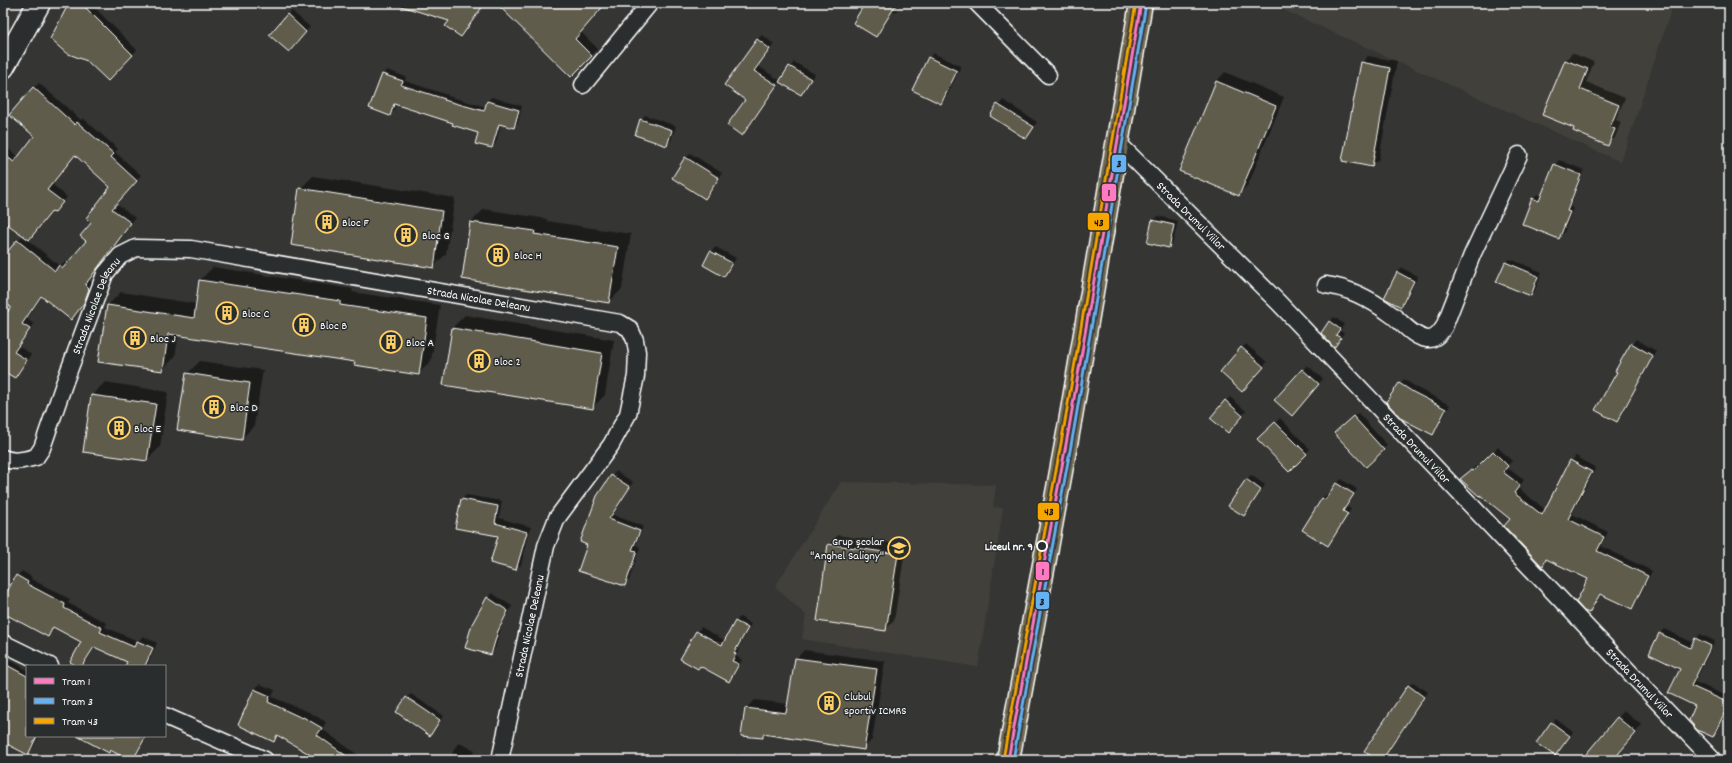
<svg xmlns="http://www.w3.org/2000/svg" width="1732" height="763" viewBox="0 0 1732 763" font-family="Dekko,sans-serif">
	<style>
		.built { fill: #42413b }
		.shadow { fill: #0007; fill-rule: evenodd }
		.building { fill: #615b4b; stroke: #fff }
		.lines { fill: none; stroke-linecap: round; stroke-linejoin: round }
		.street-casing { stroke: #fff; stroke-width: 19 }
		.secondary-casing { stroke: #fff; stroke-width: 25 }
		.primary-casing { stroke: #fff; stroke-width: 25 }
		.street { stroke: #2a2d2e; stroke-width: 16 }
		.secondary { stroke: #2a2d2e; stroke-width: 22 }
		.primary { stroke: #726b52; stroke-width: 22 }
		.tram-1-casing { stroke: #2a2d2e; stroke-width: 6 }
		.tram-2-casing { stroke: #2a2d2e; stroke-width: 6 }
		.tram-3-casing { stroke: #2a2d2e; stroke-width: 6 }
		.tram-1 { stroke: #fe7ac1; stroke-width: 3 }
		.tram-2 { stroke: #66b1f2; stroke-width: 3 }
		.tram-3 { stroke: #f7a600; stroke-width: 3 }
		.stop-dot { fill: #2a2d2e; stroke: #fff; stroke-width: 2 }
		.labels { text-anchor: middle; stroke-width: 3; stroke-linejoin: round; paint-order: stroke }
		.street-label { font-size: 12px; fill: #fff; stroke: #2a2d2e }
		.poi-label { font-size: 12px; fill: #fff; stroke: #2a2d2e; text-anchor: start }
		.stop-label { font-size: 12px; font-weight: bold; fill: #fff; stroke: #2a2d2e; text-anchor: end }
		.line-badge { stroke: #2a2d2e; stroke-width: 1.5 }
		.pale-badge-label { font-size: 11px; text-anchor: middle; font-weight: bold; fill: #111 }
	</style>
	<rect width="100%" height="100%" fill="#353634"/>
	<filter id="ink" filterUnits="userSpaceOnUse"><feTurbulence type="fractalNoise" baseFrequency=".025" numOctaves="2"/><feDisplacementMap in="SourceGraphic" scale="8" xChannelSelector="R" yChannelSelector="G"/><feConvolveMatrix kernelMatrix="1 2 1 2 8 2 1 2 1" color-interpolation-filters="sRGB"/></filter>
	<g filter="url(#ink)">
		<path class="built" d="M1268,3H1672L1671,10L1621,162Z
			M841,482L996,485L993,507L1003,508L978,667L802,639L806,615L775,587Z"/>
		<path class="shadow" d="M71,3H90L137,50L108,79L66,8Z
			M416,3H486L460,36L451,21Z
			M497,3H610L606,7L604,5L581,32L598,49L571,76Z
			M665,3H678L672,9Z
			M860,3H902L895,13L892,11L875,36L865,6Z
			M292,11L310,27L293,46L287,15Z
			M762,35L774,44L758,66L781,81L794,62L815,74L801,94L780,81L742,134L757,40Z
			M933,53L961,66L946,98L941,103L929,58Z
			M1572,53L1594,62L1586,82L1625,98L1616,120L1621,122L1615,138L1608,144L1576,128L1543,114L1566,60Z
			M1368,56L1397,61L1379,159L1372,165L1362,63Z
			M387,70L406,77L405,81L448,95V96L486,107L487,101L492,97L522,106L518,123L513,127L501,124L496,143L492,147L479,132L454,122L396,104L394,110L389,115L371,107L383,74Z
			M1225,72L1284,97L1248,185L1239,194L1216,82Z
			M39,83L81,120L83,118L118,149L115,152L141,175L116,203L135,218L89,280L94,284L89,297L76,314L42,296L27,319L34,324L18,346L31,354L20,372L15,377L3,370V320L12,306L3,301V259L23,235L3,220V145L19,157L36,136L34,88ZM75,155L112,187L92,222L88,241L68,264L65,261L60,266L28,240L53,210L60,206L67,197L52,184Z
			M1003,100L1037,122L1026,138L991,116Z
			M645,115L676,126L671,141L667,145L641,120Z
			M690,153L722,173L705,198L673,177Z
			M1559,160L1584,170L1570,207L1573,208L1564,233L1559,237L1524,223L1533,198L1538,194L1542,196L1555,165Z
			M313,176L455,198L446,254L433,267L300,189Z
			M484,209L547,219V221L631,234L622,289L609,302L471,222Z
			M1158,216L1178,221L1173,242L1168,247L1153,221Z
			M716,247L736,258L728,272L724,276L704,265L711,251Z
			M1510,259L1542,272L1535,291L1530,295L1506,263Z
			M213,267L353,289L352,292L440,305L431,361L418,374L356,361L179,334L175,357L162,370L108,305L121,292L197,304L200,280Z
			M1402,268L1418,276L1405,302L1401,306L1385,297L1398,272Z
			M465,315L614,340L605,395L592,408L452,328Z
			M1334,317L1344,324L1340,331L1344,333L1334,346L1330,322Z
			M1636,339L1656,351L1621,416L1617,420L1632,344Z
			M1246,344L1267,362L1247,386L1242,348Z
			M200,361L263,370L254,426L241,439L187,374Z
			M1307,365L1323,379L1296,410L1303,370Z
			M1404,379L1417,388L1450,405L1437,429L1433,434L1387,402Z
			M105,382L168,392L160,447L147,460L84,451L92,395Z
			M1230,397L1246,411L1232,428L1226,401Z
			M1358,413L1387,445L1366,466L1340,429Z
			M1280,418L1310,449L1289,470L1259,439Z
			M1498,447L1512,461L1506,467L1524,480L1518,488L1546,510L1571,461L1576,456L1596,468L1572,514L1608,532L1601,546L1652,571L1636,603L1632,608L1601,593L1593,608L1589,612V579L1548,558L1543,565L1512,519L1466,474L1476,466L1478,468Z
			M616,471L633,482L613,515L643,526L636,545L640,547L629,581L624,585L588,544L598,496Z
			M1251,475L1265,485L1244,515L1246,480Z
			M1341,479L1357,489L1347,507L1351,509L1332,540L1328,545L1322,498L1327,494L1329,496Z
			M466,495L502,501L499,518L531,527L521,565L516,569L499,535L462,500Z
			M838,535L906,545L894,621L885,630L829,544Z
			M22,571L32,577L31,579L70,599L68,603L107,623L105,627L138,641L143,636L157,643L147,666H126L128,662L95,646L86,662L82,666H80L82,641L55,627L48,636L10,615L5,621L3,620V592L7,594L17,576Z
			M492,593L512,606L502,625L495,649L491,654L473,624L488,597Z
			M740,617L751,624L738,649L739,650L736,656L742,660L733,677L728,681L700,666L697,632L701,627L726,641L735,622Z
			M1664,629L1694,643L1700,634L1715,641L1695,682L1729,697V706L1717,731L1713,736L1696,706L1681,669L1650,654L1660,633Z
			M804,650L885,661L872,740L863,749L766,734L762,737L746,708L755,700L789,704L796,659Z
			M3,652L8,655L7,658L27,670V736H39L32,749L28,753L3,717Z
			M1413,682L1428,692L1385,756L1379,760L1408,686Z
			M260,684L275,690L272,697L309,712L326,722L322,729L365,760H322L279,735L274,740L254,689Z
			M411,694L444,716L430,734L406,698Z
			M1624,711L1642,725L1613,760L1583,759Z
			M1556,719L1573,732L1555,755L1552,723Z
			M79,736H147L136,756L132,760L111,750L108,752Z
			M459,743L475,750L471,760H450L455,747Z
			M736,754L777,760H730Z"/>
		<path class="building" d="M69,3H81L133,55L108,81L87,61L66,53L50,39Z
			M402,3H485L461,37L445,26L449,21L401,6Z
			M496,3H606L575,39L592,56L571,77Z
			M865,3H897L876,37L853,23Z
			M287,14L306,32L289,52L269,35Z
			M757,39L770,49L754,71L777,85L742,136L727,125L745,100L724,85Z
			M928,57L957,71L941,104L912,90Z
			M1565,60L1588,69L1580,89L1619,105L1610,127L1615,129L1608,146L1573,131L1574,128L1542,115Z
			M1361,62L1390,68L1372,167L1342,161Z
			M789,66L811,79L801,95L779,82Z
			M382,74L403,81L401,85L445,99L444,100L484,111L487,101L519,110L514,128L499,124L492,148L475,144L478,133L452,125L453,123L394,104L390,116L369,108Z
			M1216,81L1276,106L1239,196L1179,171Z
			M33,87L75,125L77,122L114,154L111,157L137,181L112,209L131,223L85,285L89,289L84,303L71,320L41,296L22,324L30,329L14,352L27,360L15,378L3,371V318L11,307L3,302V257L17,240L55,271L59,265L63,268L86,241L80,236L91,223L86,218L110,187L75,155L47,190L63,202L55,212L52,211L29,240L3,221V154L14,162L34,136L9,115Z
			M997,104L1034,127L1026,139L990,116Z
			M640,119L672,130L667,146L635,135Z
			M685,157L719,178L705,199L672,178Z
			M1554,164L1581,175L1567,211L1570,212L1559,239L1522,224L1532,198L1539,201Z
			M299,188L442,211L434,268L291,245Z
			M1152,220L1174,225L1169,248L1147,243Z
			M470,222L535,231L534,234L618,247L609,303L462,279Z
			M710,251L732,263L724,277L703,265Z
			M1505,262L1538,276L1531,296L1496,282Z
			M1397,272L1414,281L1401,307L1384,298Z
			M199,280L340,301V305L427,318L419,375L354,365L355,362L168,334L163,371L98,362L107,305L194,318Z
			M1329,321L1340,329L1336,335L1341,338L1334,348L1321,333Z
			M452,328L602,353L593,409L443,385Z
			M1631,343L1653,356L1617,422L1595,410L1617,372L1615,371Z
			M1241,347L1264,367L1242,392L1220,372Z
			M1302,369L1319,384L1292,416L1274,400Z
			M186,373L250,383L242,440L177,430Z
			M1399,383L1413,392L1446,409L1433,435L1402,419L1386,402Z
			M91,395L156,404L147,461L83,452Z
			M1225,400L1243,416L1228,433L1210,418Z
			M1353,416L1384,450L1366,467L1334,433Z
			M1275,422L1307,454L1289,472L1257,439Z
			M1493,451L1508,466L1503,472L1520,485L1514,493L1542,515L1570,460L1592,472L1568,519L1604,537L1597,551L1648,576L1632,609L1600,594L1589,613L1584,611L1576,602L1588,579L1546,559L1543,566L1541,565L1504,526L1510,519L1480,495L1479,496L1460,479L1471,470L1473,471Z
			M611,475L630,487L609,519L640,531L632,550L637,551L625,586L578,571L587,545L580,542L597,496Z
			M1246,479L1261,490L1244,516L1228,506Z
			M1336,483L1354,494L1343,511L1348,514L1328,546L1302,530L1322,498L1325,500Z
			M461,499L498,506L495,523L527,532L516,570L490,563L498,536L455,528Z
			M828,544L898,554L886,631L817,621Z
			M16,575L28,582L27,584L65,604L64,608L102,628L100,632L134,647L137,641L153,648L145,666H125L127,662L94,647L82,666H77L70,662L81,642L53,627L48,637L3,613V599Z
			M487,597L508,611L498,631L491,655L465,648L472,624Z
			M735,621L748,628L734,653L736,654L732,661L739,664L729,682L700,666L698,669L680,659L696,631L722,645Z
			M1659,633L1690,648L1695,638L1711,646L1691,686L1729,703L1713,737L1697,730L1689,720L1695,706L1668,693L1680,669L1649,654Z
			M795,658L877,669L864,750L763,734V738L741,736L745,708L786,713Z
			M3,663L27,676V736H37L28,755L3,742Z
			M1408,685L1424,697L1382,760H1377L1364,751Z
			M254,689L270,696L268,702L302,718L303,717L322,728L317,735L352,760H319L277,735L274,742L238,725Z
			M406,697L440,720L430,736L396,712Z
			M1617,717L1636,733L1613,760H1581Z
			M1551,722L1570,736L1555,756L1536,743Z
			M77,736H146L133,760H129L110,750L109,753Z"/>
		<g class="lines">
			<g class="street-casing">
				<g id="street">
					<path d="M977,3L1048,75"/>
					<path d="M583,85L650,3"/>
					<path id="s1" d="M1116,141L1278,302L1713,760"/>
					<path d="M1326,285C1350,288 1372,300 1392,315C1403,323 1413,337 1427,339C1435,340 1440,333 1444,327L1472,255L1519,155"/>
					<path id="s2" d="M3,458C14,463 24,460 36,457L42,448L65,381L105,274L120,256L136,248L191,249L620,323L630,329L635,340L637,352L636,376L628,414L611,445L557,518L546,546L500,760"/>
					<path d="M3,643L50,666"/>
					<path d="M165,716L265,760"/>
				</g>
			</g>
			<g class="secondary-casing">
				<path id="secondary" d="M3,67L39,3"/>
			</g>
			<g class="primary-casing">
				<path id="primary" d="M1008,760L1069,428L1141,3"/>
			</g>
			<use href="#street" class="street"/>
			<use href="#secondary" class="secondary"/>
			<use href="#primary" class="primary"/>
			<g class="tram-1-casing">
				<path id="tram-1" d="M1008,760L1069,428L1141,3"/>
			</g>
			<g class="tram-2-casing">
				<path id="tram-2" d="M1013,760L1074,429L1146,4"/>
			</g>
			<g class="tram-3-casing">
				<path id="tram-3" d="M1003,759L1064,427L1136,3"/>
			</g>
			<use href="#tram-1" class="tram-1"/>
			<use href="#tram-2" class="tram-2"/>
			<use href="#tram-3" class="tram-3"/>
		</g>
	</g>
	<defs>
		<g id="building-ring" transform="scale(1.15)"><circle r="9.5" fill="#2a2d2e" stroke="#ffd166" stroke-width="1.5"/><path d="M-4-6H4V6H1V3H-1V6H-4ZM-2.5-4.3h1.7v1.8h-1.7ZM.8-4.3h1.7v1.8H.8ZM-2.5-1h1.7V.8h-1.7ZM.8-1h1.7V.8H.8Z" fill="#ffd166"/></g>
		<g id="university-ring" transform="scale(1.15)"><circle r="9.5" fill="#2a2d2e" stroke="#ffd166" stroke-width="1.5"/><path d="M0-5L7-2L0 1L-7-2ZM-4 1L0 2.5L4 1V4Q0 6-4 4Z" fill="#ffd166"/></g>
	</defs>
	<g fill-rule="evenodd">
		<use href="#building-ring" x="327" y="222"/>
		<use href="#building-ring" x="406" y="235"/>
		<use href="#building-ring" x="498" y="255"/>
		<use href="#building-ring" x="227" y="313"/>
		<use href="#building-ring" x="304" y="325"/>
		<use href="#building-ring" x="135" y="338"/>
		<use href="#building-ring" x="391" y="342"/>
		<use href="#building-ring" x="479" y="361"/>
		<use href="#building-ring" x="214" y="407"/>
		<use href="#building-ring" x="119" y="428"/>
		<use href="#university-ring" x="899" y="548"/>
		<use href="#building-ring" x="829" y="703"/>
	</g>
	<circle class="stop-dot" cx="1042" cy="546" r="5"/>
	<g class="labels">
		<g class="street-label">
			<text dy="4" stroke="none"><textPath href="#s1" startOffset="106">Strada Drumul Viilor</textPath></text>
			<text dy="4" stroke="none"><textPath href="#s2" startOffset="618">Strada Nicolae Deleanu</textPath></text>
			<text dy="4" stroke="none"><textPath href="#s2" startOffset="197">Strada Nicolae Deleanu</textPath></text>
			<text dy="4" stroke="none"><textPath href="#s1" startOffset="430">Strada Drumul Viilor</textPath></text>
			<text transform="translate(529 626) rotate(-78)" y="4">Strada Nicolae Deleanu</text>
			<text dy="4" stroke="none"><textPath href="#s1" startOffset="754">Strada Drumul Viilor</textPath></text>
		</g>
		<g class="poi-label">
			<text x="342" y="226">Bloc F</text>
			<text x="422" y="239">Bloc G</text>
			<text x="514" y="259">Bloc H</text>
			<text x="242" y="317">Bloc C</text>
			<text x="320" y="329">Bloc B</text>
			<text x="150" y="342">Bloc J</text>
			<text x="406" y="346">Bloc A</text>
			<text x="494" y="365">Bloc 2</text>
			<text x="230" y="411">Bloc D</text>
			<text x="134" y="432">Bloc E</text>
			<text x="884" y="545" text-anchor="end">Grup școlar<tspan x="884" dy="14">"Anghel Saligny"</tspan></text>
			<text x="844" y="700">Clubul<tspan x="844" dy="14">sportiv ICMRS</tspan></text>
		</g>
		<g class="stop-label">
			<text x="1033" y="550">Liceul nr. 9</text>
		</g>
	</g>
	<g class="line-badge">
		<rect x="1111" y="154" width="16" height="19" rx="4" fill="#66b1f2"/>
		<rect x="1101" y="183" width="16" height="19" rx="4" fill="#fe7ac1"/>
		<rect x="1087" y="212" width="23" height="19" rx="4" fill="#f7a600"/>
		<rect x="1037" y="502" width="23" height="19" rx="4" fill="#f7a600"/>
		<rect x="1035" y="561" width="15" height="20" rx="4" fill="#fe7ac1"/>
		<rect x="1035" y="591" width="15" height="19" rx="4" fill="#66b1f2"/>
	</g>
	<g class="pale-badge-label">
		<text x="1119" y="167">3</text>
		<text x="1109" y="196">1</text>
		<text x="1099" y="226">43</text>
		<text x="1049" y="515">43</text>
		<text x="1043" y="575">1</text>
		<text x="1042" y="605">3</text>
	</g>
	<rect width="1732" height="763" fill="none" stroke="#2a2d2e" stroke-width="16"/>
	<rect x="8" y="8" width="1716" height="747" fill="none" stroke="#fff" stroke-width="1.5" filter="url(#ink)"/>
	<rect x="26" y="665" width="140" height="72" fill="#2a2d2e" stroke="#7f8182"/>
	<rect x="34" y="678" width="20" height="6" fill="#fe7ac1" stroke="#7f8182"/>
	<text x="62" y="685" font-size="12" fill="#ffffff">Tram 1</text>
	<rect x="34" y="698" width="20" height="6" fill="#66b1f2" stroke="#7f8182"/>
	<text x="62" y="705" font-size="12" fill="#ffffff">Tram 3</text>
	<rect x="34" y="718" width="20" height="6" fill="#f7a600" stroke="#7f8182"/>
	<text x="62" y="725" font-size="12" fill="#ffffff">Tram 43</text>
</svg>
